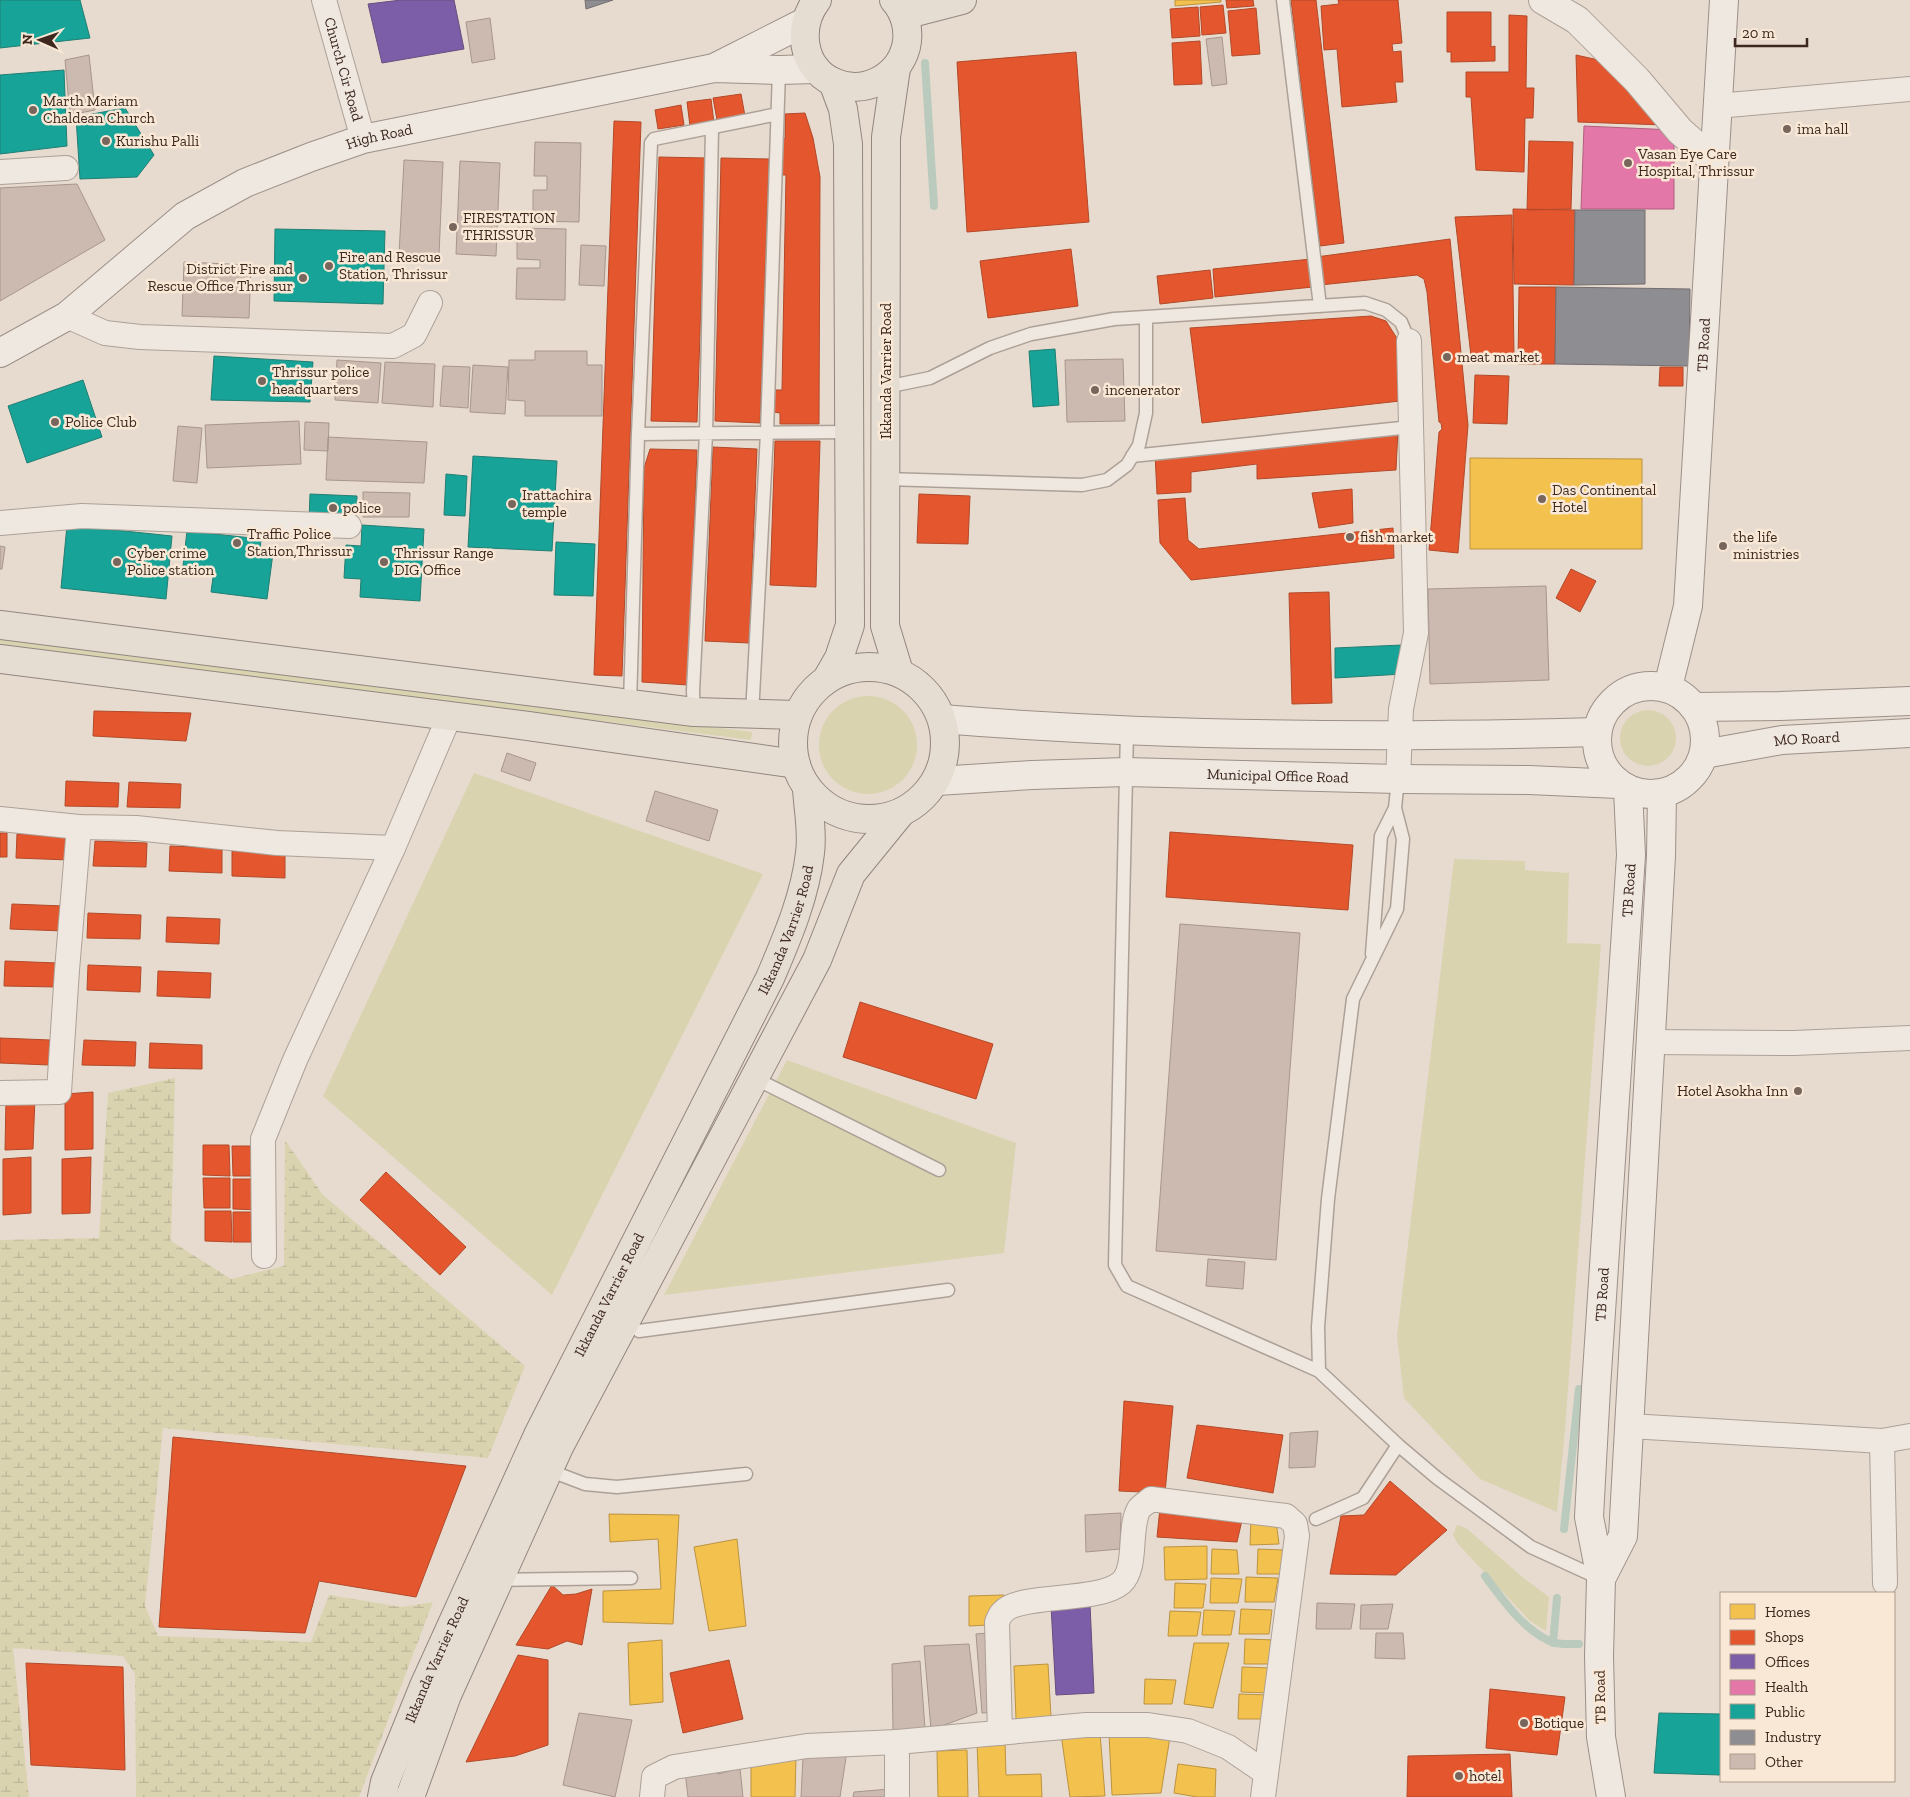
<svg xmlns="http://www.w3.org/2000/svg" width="1910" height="1797" viewBox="0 0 1910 1797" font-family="'Zilla Slab',serif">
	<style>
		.green { fill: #dad3b0 }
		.wetland { fill: url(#wetland-marsh) }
		.homes { fill: #f2c14e; stroke: #bc9340 }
		.shops { fill: #e4572e; stroke: #b24929 }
		.offices { fill: #7b5ea7; stroke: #684e7e }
		.health { fill: #e377a8; stroke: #b15f7f }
		.public { fill: #17a398; stroke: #227e73 }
		.industry { fill: #8d8d92; stroke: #756e6f }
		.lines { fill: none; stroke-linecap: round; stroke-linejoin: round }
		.stream { stroke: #bacbbe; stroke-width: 8 }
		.building { fill: #ccb9af; stroke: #a8968d }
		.service-casing { stroke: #ada197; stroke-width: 15 }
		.minor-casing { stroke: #ada197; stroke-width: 26 }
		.tertiary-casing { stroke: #ada197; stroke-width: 30 }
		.secondary-casing { stroke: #9c9088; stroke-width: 30 }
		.primary-casing { stroke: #92867f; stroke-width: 30 }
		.service { stroke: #efe8e1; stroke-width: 12 }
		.minor { stroke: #efe8e1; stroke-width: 24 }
		.tertiary { stroke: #efe8e1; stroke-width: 28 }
		.secondary { stroke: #efe8e1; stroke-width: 28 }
		.primary { stroke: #e6ddd2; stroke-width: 28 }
		.poi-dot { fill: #78665c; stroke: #f8e8d5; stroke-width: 2 }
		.labels { text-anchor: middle; stroke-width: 5; stroke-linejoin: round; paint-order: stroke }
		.street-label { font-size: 15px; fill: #3d271e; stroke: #f8e8d5 }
		.poi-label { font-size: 15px; fill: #3d271e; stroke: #f8e8d5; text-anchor: start }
	</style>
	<defs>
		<pattern id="wetland-marsh" width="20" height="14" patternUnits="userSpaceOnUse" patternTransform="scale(1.25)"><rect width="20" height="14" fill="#dad3b0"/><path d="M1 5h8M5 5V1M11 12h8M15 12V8" fill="none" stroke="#bcb597"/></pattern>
	</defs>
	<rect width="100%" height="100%" fill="#e7dbcf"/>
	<path class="green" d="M0,636L752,732L751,740L0,644Z
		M819 745a49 49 0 1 1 98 0a49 49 0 1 1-98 0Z
		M1620 738a28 28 0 1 1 56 0a28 28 0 1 1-56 0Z
		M474,773L763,874L552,1295L323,1096Z
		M1454,859L1525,861V870L1569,873L1567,943L1601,944L1565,1430L1557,1512L1480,1479L1404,1398L1397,1336Z
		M787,1060L1016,1143L1004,1253L664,1295Z
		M1457,1525L1466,1528L1526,1580L1549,1597L1546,1631L1530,1621L1458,1544L1453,1535Z"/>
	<path class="wetland" d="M175,1078L171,1241L231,1279L284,1266L285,1140L323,1195L525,1366L488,1458L163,1428L145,1606L158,1636L311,1642L329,1595L402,1607L433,1602L359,1797H136L135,1674L123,1656L13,1648L29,1797H0V1240L99,1238L108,1093Z"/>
	<path class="homes" d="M1175,0H1221V2L1175,6Z
		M1470,458L1642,459V549H1470Z
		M609,1514L679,1515L673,1624L603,1622V1591L661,1589L658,1539L610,1542Z
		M1251,1519L1276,1521L1279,1544L1250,1545Z
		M737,1539L746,1626L709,1631L694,1547Z
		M1207,1546V1579L1165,1580L1164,1547Z
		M1212,1549L1237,1550L1239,1574H1211Z
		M1258,1549L1283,1550L1286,1574H1257Z
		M1246,1577L1278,1578L1274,1602H1245Z
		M1211,1578L1242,1579L1238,1603H1210Z
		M1175,1583L1206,1584L1203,1608H1174Z
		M1004,1595L1006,1624L969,1626V1596Z
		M1241,1609L1272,1610L1269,1634H1239Z
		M1204,1610L1235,1611L1231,1635H1202Z
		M1170,1611L1201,1612L1197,1636H1168Z
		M1245,1639L1276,1640L1273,1664H1244Z
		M662,1640L663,1702L630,1705L628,1643Z
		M1194,1643H1229L1213,1708L1184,1704Z
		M1048,1664L1051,1717L1016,1719L1014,1666Z
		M1242,1667L1273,1668L1270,1693L1241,1692Z
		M1145,1679L1176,1680L1172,1704H1144Z
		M1239,1694L1270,1695L1267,1719H1238Z
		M1100,1733L1105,1796L1070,1797L1061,1734Z
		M1109,1734L1170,1737L1161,1793L1112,1795Z
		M977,1743H1005L1006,1775L1041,1774L1042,1797H979Z
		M967,1750L968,1797H938L937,1751Z
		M796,1756L795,1797H751V1761Z
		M1178,1764L1216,1769L1215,1797H1197L1174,1793Z"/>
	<path class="shops" d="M1226,0H1253L1254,6L1227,8Z
		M1291,0H1316L1344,243L1320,246Z
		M1338,0H1398L1402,43L1392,44L1393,52L1401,51L1403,82H1395L1397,102L1342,107L1337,49L1324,50L1321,6L1339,4Z
		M1223,5L1226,33L1202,35L1200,7Z
		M1198,7L1200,36L1172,38L1170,9Z
		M1256,8L1260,54L1232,56L1228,11Z
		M1447,12H1491V47L1495,46V61L1451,62V52H1447Z
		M1509,15L1527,16L1526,88H1534L1533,118H1525L1524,172L1476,170L1471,97H1466V72H1509Z
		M1200,41L1202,84L1174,85L1172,43Z
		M1076,52L1089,222L967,232L957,62Z
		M1576,55L1603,61L1665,125L1578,122Z
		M741,94L745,116L717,120L713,98Z
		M711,99L714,123L690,126L687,102Z
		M681,105L684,125L658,129L655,110Z
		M805,113L813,138L820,177L819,424H780V413L773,412V390H782L786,175H781V139H785V114Z
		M614,121L641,122L622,676L594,675Z
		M1529,141L1573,142L1571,209L1527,210Z
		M659,157L706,158L697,422L651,421Z
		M721,158L769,159L760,423L715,421Z
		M1513,209L1575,210L1574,285L1514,284Z
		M1512,215L1514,354L1471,356L1455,217Z
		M1450,239L1468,425L1458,553L1429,550L1439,432L1442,429L1441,423L1439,422L1427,292L1424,279L1417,275L1320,285L1316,257Z
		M1071,249L1078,306L988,318L980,261Z
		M1311,259L1313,287L1215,297L1213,269Z
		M1210,270L1213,298L1160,304L1157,276Z
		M1519,287H1556L1555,364H1518Z
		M1371,316L1386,321L1400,343V401L1202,423L1190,328Z
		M1660,367H1683V386H1659Z
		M1475,375L1509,376L1507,424L1473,423Z
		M1398,429L1396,470L1257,479V464L1191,472V492L1157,494L1155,454Z
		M775,441H820L816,587L770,585Z
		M713,447L757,449L749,643L705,641Z
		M650,449L697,450L688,685L642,682L644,468Z
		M1352,489L1353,523L1319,528L1312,493Z
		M919,494L970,496L968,544L917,543Z
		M1185,498L1188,540L1199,549L1393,528L1394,558L1191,580L1160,543L1158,500Z
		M1571,569L1596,581L1580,612L1556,598Z
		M1329,592L1332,703L1292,704L1289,593Z
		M94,711L191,713L186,741L93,736Z
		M66,781L119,783L118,807L65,806Z
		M129,782L181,784L180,808L127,807Z
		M1170,832L1353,845L1348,910L1166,897Z
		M0,833H7V857H0Z
		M17,834L70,835L69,860L16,858Z
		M95,841L147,843L146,867L93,866Z
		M170,846L222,848V873L169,871Z
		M232,851L285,853V878L232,876Z
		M12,904L64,906V931L10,929Z
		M88,913L141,915L140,939L87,938Z
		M167,917L220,919L219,944L166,942Z
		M5,961L58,963L57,987L4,986Z
		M88,965L141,967L140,992L87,990Z
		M158,971L211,973L210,998L157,996Z
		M860,1002L993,1044L976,1099L843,1057Z
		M0,1038L50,1040L49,1065L0,1063Z
		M84,1040L136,1042L135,1066L82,1065Z
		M150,1043L202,1045V1069L149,1068Z
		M93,1092V1149L65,1150V1094Z
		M35,1097L33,1149L5,1150L6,1099Z
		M203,1145H229L230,1176L203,1175Z
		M232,1146H259V1176H233Z
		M31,1157V1213L3,1215V1159Z
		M91,1157L90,1213L62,1214V1159Z
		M386,1172L466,1247L440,1275L360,1200Z
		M203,1178H230V1208H204Z
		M233,1179H260V1210L233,1209Z
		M205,1211H231L232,1242L205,1241Z
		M233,1212H260V1242H233Z
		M1124,1401L1173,1406L1165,1493L1119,1491Z
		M1197,1425L1283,1435L1273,1493L1187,1478Z
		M173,1437L466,1466L416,1597L319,1581L305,1633L159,1627Z
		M1390,1481L1447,1530L1396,1575L1330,1574L1341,1516L1364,1515Z
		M1160,1508L1243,1516L1237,1542L1157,1537Z
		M552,1585L563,1595L576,1594L592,1589L582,1645L567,1641L548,1649L516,1645Z
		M518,1655L548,1660V1745L515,1756L466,1762Z
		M729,1660L743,1719L683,1733L670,1673Z
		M26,1663L123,1667L125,1770L31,1765Z
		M1490,1689L1565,1697L1557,1755L1486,1748Z
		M1510,1754L1512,1797H1407L1408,1756Z"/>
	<path class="offices" d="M401,0H454L464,49L382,63L368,4Z
		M1090,1604L1094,1693L1056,1695L1051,1606Z"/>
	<path class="health" d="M1584,126L1674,130V209H1581Z"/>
	<path class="public" d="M0,0H80L90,38L0,48Z
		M64,70L67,146L0,154V75Z
		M125,108L154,155L137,177L80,179L76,117Z
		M275,229L385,231L383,304L274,301Z
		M1055,349L1059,405L1033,407L1029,351Z
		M214,356L313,362L310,402L211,400Z
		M83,380L102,437L27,463L8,406Z
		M473,456L557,461L552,551L468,547Z
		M446,474L467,476L465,516L444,515Z
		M310,494L357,496L356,522L309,520Z
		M67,525L172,536L166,599L61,588Z
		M362,525L424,529L420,601L360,597L361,579L344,578L346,545L361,546Z
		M187,531L261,539L260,551L273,553L267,599L211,592L214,570L183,566Z
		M556,542L595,544L593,596L554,595Z
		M1402,645L1403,674L1335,678V648Z
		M1659,1713L1721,1714V1775L1654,1773Z"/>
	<path class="industry" d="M585,0H613L586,9Z
		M1575,210H1645V284L1574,285Z
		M1556,287L1690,289L1689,366L1555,364Z"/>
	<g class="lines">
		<path class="stream" d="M925,63L934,206
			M1564,1529L1579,1389
			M1485,1576C1503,1600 1523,1630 1552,1642C1559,1645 1571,1644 1579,1644
			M1553,1643L1557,1598"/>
	</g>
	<path class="building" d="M490,18L495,59L472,63L466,22Z
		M1222,37L1227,84L1212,86L1206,39Z
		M89,55L95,110L70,115L65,60Z
		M535,142L581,143L579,222L533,221V190H547V176H534Z
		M404,160L443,162L439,255L399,254Z
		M460,161L500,163L496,256L456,254Z
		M77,184L105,240L0,301V188Z
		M517,228L566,229L565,300L516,299L517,268H540V260L517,259Z
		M581,245L606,246L604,286L579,285Z
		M184,262L251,265L249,318L182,316Z
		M535,351H587V365H602V416H525V401L508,400L509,360H535Z
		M1123,359L1125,421L1067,422L1065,360Z
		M337,360L381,363L378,403L335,400Z
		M385,362L435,364L433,407L382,403Z
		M473,365L508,367L505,414L470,412Z
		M443,366L470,367L468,408L440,406Z
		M299,421L301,464L207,468L205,425Z
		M305,422L329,423L328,451L304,450Z
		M178,426L202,428L197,483L173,481Z
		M328,437L427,442L424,483L326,480Z
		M363,492L410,493L409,517H363Z
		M0,546L5,547L2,569H0Z
		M1546,586L1549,680L1430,684L1428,589Z
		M507,753L536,763L530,781L501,771Z
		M655,791L718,810L709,841L646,821Z
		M1180,924L1300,933L1276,1260L1156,1251Z
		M1208,1259L1245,1262L1243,1289L1206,1286Z
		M1318,1431L1315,1467L1289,1468L1290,1433Z
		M1121,1513L1120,1549L1086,1552L1085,1515Z
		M1317,1603L1355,1604L1351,1629H1316Z
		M1393,1604L1388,1629H1360L1361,1605Z
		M988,1633L996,1712L982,1713L976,1634Z
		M1376,1633H1403L1405,1659L1375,1658Z
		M969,1644L977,1713L931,1730L924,1646Z
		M920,1661L925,1728L893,1731L892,1664Z
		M579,1713L632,1720L615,1797L563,1785Z
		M847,1751L840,1797H801L803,1757Z
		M717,1765L718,1774L740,1768L743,1797H688L685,1772Z
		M890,1789V1797H853L854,1792Z"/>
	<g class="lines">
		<g class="service-casing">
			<path id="service" d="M1283,0L1320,306
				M886,387L930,378L990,348L1031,334L1114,319L1365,303L1386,310L1401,322L1409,341
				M638,434L849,432
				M1132,456L1411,427
				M885,479L1082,485L1107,480L1127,465L1139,445L1146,413V317
				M630,704L638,434L651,143L654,139L773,115L776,118
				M694,712L693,691L706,434L712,128
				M752,715L767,433L779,70
				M1127,731L1115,1265L1127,1286L1319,1371
				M1398,779L1395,808L1403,839L1397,909L1353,999L1328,1199L1318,1327L1319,1371L1398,1445L1437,1478L1531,1547L1601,1579
				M1372,954L1381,836L1395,808
				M754,1078L939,1170
				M639,1331L948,1290
				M548,1470L585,1484L617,1487L746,1474
				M1316,1519L1363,1498L1398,1445
				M499,1580L631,1578"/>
		</g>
		<g class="minor-casing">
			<g id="minor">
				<path id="s1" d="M324,0L363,139"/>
				<path d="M1717,106L1910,89"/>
				<path d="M0,172L66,168"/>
				<path d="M67,316L105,333L140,337L393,346L414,335L430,303"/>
				<path d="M0,523L82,516L349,526"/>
				<path d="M1398,779L1401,709L1416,633L1409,341"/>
				<path d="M0,819L79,827L136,828L277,843L393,848"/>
				<path d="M1650,1042L1794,1043L1910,1038"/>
				<path d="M0,1093L59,1092L67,970L79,827"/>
				<path d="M264,1256L263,1139L295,1060L393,848L449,717"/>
				<path d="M1630,1426L1882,1441L1910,1436"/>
				<path d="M1882,1441L1885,1583"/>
				<path d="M1000,1733L997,1622C999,1618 1000,1614 1003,1612C1019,1593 1097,1603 1121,1583C1138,1568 1128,1528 1139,1509C1142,1505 1148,1502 1151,1499L1286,1516L1295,1524L1297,1536L1263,1797"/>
				<path d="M652,1797L654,1777L674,1767L807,1746L897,1742"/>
				<path d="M897,1797V1742L1086,1725H1148L1188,1731L1228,1747L1266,1773"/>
			</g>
		</g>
		<g class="tertiary-casing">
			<path id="tertiary" d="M1543,0L1577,20L1637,80L1680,131L1713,160"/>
		</g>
		<g class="secondary-casing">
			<g id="secondary">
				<path d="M718,66L805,22"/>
				<path id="s2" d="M0,353L67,316L185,216L245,183L311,157L363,139L714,68L779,70L816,69"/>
				<circle cx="1651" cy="740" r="54"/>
				<path id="s3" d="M1668,687L1688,606L1724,0"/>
				<path d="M1695,707L1780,706L1910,701"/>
				<path d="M942,719C1159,737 1379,738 1597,732"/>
				<path id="s4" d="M1704,754L1782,740L1910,733"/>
				<path id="s5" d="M937,781L1032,775L1126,772L1398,779L1529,780L1618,784"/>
				<path d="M1601,1579L1623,1536L1661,856L1662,794"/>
				<path id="s6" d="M1611,1797L1601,1737L1599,1656L1601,1579L1589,1517L1596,1388L1631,855L1628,789"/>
			</g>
		</g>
		<g class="primary-casing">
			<g id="primary">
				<path d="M817,0C797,26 801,67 833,82C863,96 898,78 906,47C910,30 905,12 894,0"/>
				<path d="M904,15L962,0"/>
				<path d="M896,68L886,137L885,626L899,672"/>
				<path d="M0,625L694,712L798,715"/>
				<path d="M0,659L528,726L796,764"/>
				<circle cx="869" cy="743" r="76"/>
				<path d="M827,679L839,658L850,625L848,144L843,109L833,82"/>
				<path id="s7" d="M382,1797L385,1782L424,1686L539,1433L770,978C787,938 805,897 810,853C813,832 808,809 807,788"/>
				<path d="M410,1797L447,1695L559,1447L817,960L851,874L899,815"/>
			</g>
		</g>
		<use href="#service" class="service"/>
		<use href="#minor" class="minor"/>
		<use href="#tertiary" class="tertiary"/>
		<use href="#secondary" class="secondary"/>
		<use href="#primary" class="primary"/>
	</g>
	<g class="poi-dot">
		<circle cx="33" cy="110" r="5"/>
		<circle cx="1787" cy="129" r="5"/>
		<circle cx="106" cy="141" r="5"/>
		<circle cx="1628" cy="163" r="5"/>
		<circle cx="453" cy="227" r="5"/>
		<circle cx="329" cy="266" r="5"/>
		<circle cx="303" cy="278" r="5"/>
		<circle cx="1447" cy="357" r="5"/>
		<circle cx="262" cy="381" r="5"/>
		<circle cx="1095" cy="390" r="5"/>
		<circle cx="55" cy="422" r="5"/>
		<circle cx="1542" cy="499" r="5"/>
		<circle cx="512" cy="504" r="5"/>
		<circle cx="333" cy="508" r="5"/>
		<circle cx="1350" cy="537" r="5"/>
		<circle cx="237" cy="543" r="5"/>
		<circle cx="1723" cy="546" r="5"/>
		<circle cx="117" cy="562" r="5"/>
		<circle cx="384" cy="562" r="5"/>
		<circle cx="1798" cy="1091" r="5"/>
		<circle cx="1524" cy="1723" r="5"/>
		<circle cx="1459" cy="1776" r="5"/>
	</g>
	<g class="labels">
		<g class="street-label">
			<text dy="5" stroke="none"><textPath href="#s1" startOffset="72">Church Cir Road</textPath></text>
			<text dy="5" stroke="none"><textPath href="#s2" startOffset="442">High Road</textPath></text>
			<text dy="5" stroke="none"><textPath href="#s3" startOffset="345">TB Road</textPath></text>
			<text transform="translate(886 371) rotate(-90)" y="5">Ikkanda Varrier Road</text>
			<text dy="5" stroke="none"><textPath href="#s4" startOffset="104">MO Roard</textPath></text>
			<text dy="5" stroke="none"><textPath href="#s5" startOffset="341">Municipal Office Road</textPath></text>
			<text dy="5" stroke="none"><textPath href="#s6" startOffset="910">TB Road</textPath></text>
			<text dy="5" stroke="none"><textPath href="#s7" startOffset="958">Ikkanda Varrier Road</textPath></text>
			<text dy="5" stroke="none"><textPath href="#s7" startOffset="552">Ikkanda Varrier Road</textPath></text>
			<text dy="5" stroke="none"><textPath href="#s6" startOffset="505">TB Road</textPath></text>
			<text dy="5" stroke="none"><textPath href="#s7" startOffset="148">Ikkanda Varrier Road</textPath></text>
			<text transform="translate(1600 1697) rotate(-91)" y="5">TB Road</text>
		</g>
		<g class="poi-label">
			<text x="43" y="106">Marth Mariam<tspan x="43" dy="17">Chaldean Church</tspan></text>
			<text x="1797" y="134">ima hall</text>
			<text x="116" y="146">Kurishu Palli</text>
			<text x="1638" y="159">Vasan Eye Care<tspan x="1638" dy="17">Hospital, Thrissur</tspan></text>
			<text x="463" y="223">FIRESTATION<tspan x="463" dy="17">THRISSUR</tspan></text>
			<text x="339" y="262">Fire and Rescue<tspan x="339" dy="17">Station, Thrissur</tspan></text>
			<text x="293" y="274" text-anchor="end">District Fire and<tspan x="293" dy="17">Rescue Office Thrissur</tspan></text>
			<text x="1457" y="362">meat market</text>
			<text x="272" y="377">Thrissur police<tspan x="272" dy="17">headquarters</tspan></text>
			<text x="1105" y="395">incenerator</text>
			<text x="65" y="427">Police Club</text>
			<text x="1552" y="495">Das Continental<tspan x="1552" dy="17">Hotel</tspan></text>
			<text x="522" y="500">Irattachira<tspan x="522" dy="17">temple</tspan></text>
			<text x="343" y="513">police</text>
			<text x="247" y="539">Traffic Police<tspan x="247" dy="17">Station,Thrissur</tspan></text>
			<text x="1360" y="542">fish market</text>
			<text x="1733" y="542">the life<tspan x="1733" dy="17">ministries</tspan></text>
			<text x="127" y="558">Cyber crime<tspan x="127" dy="17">Police station</tspan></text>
			<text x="394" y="558">Thrissur Range<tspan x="394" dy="17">DIG Office</tspan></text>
			<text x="1788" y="1096" text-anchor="end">Hotel Asokha Inn</text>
			<text x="1534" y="1728">Botique</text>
			<text x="1469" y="1781">hotel</text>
		</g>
	</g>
	<rect x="1720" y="1592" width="175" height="190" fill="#f8e8d5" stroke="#ad9b8c"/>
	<rect x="1730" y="1604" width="25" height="15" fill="#f2c14e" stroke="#ad9b8c"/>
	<text x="1765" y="1617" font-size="15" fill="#3d271e">Homes</text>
	<rect x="1730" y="1630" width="25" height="15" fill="#e4572e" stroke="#ad9b8c"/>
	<text x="1765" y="1642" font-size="15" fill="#3d271e">Shops</text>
	<rect x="1730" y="1654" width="25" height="15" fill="#7b5ea7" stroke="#ad9b8c"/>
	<text x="1765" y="1667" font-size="15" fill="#3d271e">Offices</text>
	<rect x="1730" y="1680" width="25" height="15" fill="#e377a8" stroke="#ad9b8c"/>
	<text x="1765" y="1692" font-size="15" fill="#3d271e">Health</text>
	<rect x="1730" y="1704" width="25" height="15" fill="#17a398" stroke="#ad9b8c"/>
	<text x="1765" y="1717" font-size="15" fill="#3d271e">Public</text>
	<rect x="1730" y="1730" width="25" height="15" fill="#8d8d92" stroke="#ad9b8c"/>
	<text x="1765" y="1742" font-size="15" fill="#3d271e">Industry</text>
	<rect x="1730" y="1754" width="25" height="15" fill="#ccb9af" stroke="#ad9b8c"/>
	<text x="1765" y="1767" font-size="15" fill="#3d271e">Other</text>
	<g transform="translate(40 40) rotate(272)" stroke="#f8e8d5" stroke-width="4" paint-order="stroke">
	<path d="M0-4L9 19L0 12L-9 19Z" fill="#3d271e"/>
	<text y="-8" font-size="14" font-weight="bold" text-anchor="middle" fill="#3d271e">N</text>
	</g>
	<path d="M1735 38v8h72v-8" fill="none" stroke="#3d271e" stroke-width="2.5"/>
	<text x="1742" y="38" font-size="15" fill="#3d271e" stroke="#f8e8d5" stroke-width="4" paint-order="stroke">20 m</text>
</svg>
